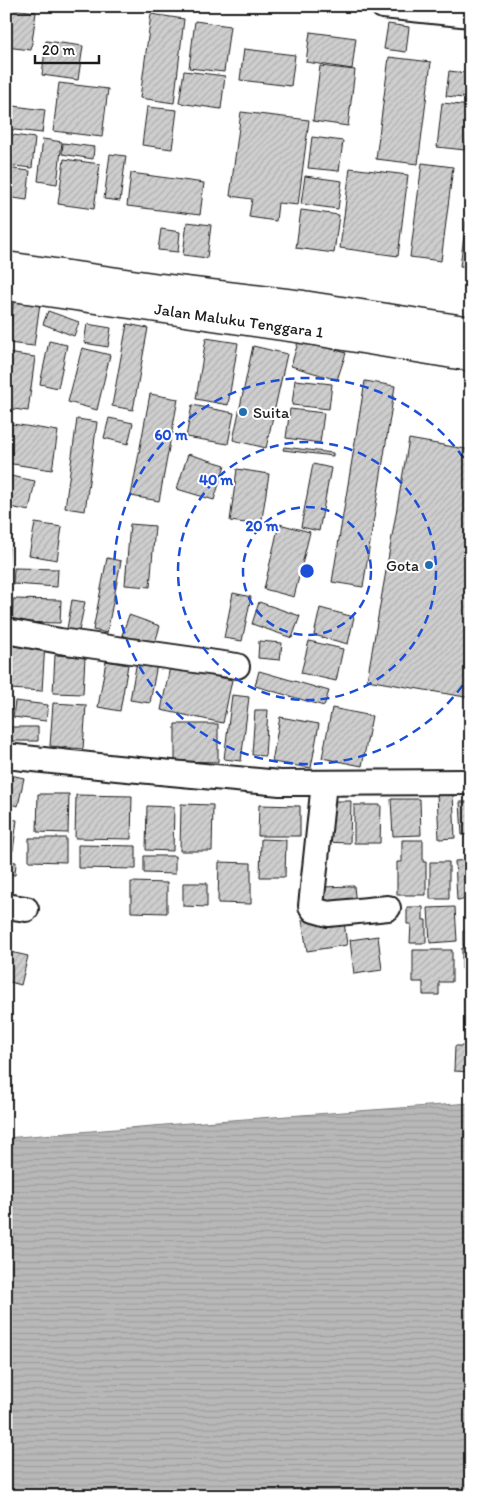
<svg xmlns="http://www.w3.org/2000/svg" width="477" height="1502" viewBox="0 0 477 1502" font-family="Itim,sans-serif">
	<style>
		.water { fill: url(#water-rules); stroke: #7a7a7a }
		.building { fill: url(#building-hatch); stroke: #1c1c1c }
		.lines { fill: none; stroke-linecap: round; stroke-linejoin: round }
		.minor-casing { stroke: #1c1c1c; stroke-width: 28 }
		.trunk-casing { stroke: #1c1c1c; stroke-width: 31 }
		.minor { stroke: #fff; stroke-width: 24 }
		.trunk { stroke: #fff; stroke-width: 28 }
		.ring { fill: none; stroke: #1d4ed8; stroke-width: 2.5; stroke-dasharray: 9 6 }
		.poi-dot { fill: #1f6fb2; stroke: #fff; stroke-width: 2 }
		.labels { text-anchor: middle; stroke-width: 4; stroke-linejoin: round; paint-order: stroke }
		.street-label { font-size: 16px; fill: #1c1c1c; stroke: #fff }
		.poi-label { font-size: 16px; fill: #1c1c1c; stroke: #fff; text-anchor: start }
		.centre { fill: #1d4ed8; stroke: #fff; stroke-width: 2.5 }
		.ring-label { font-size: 15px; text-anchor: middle; font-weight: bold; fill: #1d4ed8; stroke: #fff; stroke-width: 4; stroke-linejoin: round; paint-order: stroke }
	</style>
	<defs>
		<pattern id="water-rules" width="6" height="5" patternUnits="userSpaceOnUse" patternTransform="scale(1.25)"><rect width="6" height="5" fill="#b8b8b8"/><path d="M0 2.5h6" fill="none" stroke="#9e9e9e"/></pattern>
		<pattern id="building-hatch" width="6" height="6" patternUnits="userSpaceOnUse" patternTransform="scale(1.25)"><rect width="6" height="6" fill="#cecece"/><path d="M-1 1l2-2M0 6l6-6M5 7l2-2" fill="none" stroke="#b0b0b0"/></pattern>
	</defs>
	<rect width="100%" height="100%" fill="#fff"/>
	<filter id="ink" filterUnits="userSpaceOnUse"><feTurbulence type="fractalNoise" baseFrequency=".02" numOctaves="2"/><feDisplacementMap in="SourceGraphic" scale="10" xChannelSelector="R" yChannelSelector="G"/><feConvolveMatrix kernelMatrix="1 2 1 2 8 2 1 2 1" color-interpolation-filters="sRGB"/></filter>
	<g filter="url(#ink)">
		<path class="water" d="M471,1103V1496H6V1138L189,1123Z"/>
		<path class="building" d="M6,8L36,12L31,50L6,47Z
			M151,14L184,19L174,103L140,98Z
			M195,21L230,26L224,72L189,68Z
			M388,24L409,27L406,52L384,49Z
			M310,32L356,38L352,69L306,62Z
			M46,41L83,46L78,80L42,75Z
			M244,49L295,55L291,86L240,80Z
			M389,57L431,62L418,164L376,159Z
			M320,66L355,70L348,126L313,121Z
			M184,71L225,76L221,109L179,103Z
			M449,71L466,73L463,98L446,96Z
			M59,83L108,89L102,137L53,131Z
			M442,103L471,106L465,150L437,147Z
			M6,105L45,110L42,133L6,129Z
			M147,107L177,110L172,149L142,145Z
			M241,112L309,120L298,205L278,203L276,221L249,217L252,199L230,196Z
			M6,134L35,138L32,168L6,165Z
			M312,137L343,141L339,171L308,168Z
			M43,139L62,142L57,184L38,181Z
			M63,143L94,147L93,159L62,154Z
			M110,154L126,156L120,201L104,199Z
			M64,159L100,164L94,209L58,204Z
			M422,163L453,167L441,261L410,257Z
			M6,168L30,171L27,200L6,197Z
			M350,168L408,175L398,256L340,248Z
			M131,173L204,183L200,215L127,206Z
			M305,176L342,181L338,209L301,204Z
			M6,205H11L7,238H6Z
			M301,210L339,215L334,253L296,248Z
			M466,221H471V267L460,266Z
			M187,222L211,225L207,258L183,255Z
			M161,229L180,232L178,252L158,250Z
			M14,299L40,303L34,346L8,343Z
			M48,311L79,322L74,336L43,324Z
			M87,324L111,328L108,347L84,343Z
			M127,324L148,328L133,410L112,406Z
			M206,338L238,343L228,405L196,399Z
			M299,339L346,353L337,380L291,366Z
			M49,341L67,345L58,388L40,384Z
			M253,346L287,354L266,448L233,440Z
			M82,348L110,355L97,410L68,402Z
			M7,353L35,357L28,411L6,408Z
			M295,380L332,384L329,409L292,405Z
			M365,381L395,386L363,587L332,582Z
			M150,394L178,399L159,501L131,496Z
			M192,405L234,413L228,444L186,437Z
			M290,409L324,413L320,443L286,438Z
			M109,418L133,423L128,444L104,438Z
			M77,419L97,422L85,511L65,508Z
			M6,423L58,431L52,470L6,463Z
			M409,439L471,450V698L367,680Z
			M284,447L333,453V456L283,450Z
			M188,454L225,465L214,500L177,489Z
			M313,464L331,468L319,531L301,527Z
			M237,469L269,474L261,525L230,521Z
			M6,475L35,481L29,511L6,506Z
			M6,521H11L7,577H6Z
			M35,523L62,527L57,560L29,555Z
			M130,524L155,526L150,587L125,585Z
			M279,524L310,532L294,597L264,589Z
			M107,558L121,561L107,633L93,630Z
			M14,568L58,569L57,587L13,584Z
			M233,593L251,597L242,641L224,638Z
			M13,599L61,600L60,623L12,622Z
			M72,600L85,602L79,631L67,629Z
			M259,602L300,616L292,638L252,624Z
			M320,608L354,617L348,644L314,635Z
			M129,615L160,626L154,646L122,635Z
			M259,641L282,643L280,660L258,658Z
			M309,641L343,649L336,681L301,673Z
			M12,642L45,643L42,691L10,689Z
			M55,655L85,657L83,694L53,693Z
			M106,661L128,665L120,711L98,707Z
			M137,661L157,664L150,703L130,700Z
			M170,667L232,680L223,723L161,710Z
			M259,671L329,691L324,706L255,686Z
			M232,695L249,697L241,761L224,759Z
			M15,701L48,705L46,721L13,717Z
			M53,703L86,705L83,749L50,746Z
			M332,708L372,716L362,766L322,758Z
			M255,710H268L265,756L252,755Z
			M280,717L319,724L311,768L272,762Z
			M175,724H218V762L175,761Z
			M10,727H38V741H10Z
			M6,774L24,778L18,806L6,803Z
			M437,793H453L455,838L439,839Z
			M38,794H69L68,833L37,832Z
			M76,795L132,796L131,839L75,838Z
			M391,799H420L421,835L393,836Z
			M324,801H351L350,843L323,842Z
			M460,802H471V834L462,835Z
			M181,804L213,805L212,851H180Z
			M259,805L300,806V836H258Z
			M354,805H381L380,843H354Z
			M147,806L174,807L173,851L146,850Z
			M6,819L17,820L13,851L6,850Z
			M29,838H66V862L29,861Z
			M261,839L286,840L285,877H260Z
			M402,840H423V862H426V895H397V862H402Z
			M78,845L136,846V869L78,868Z
			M144,856H175V874L144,873Z
			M471,860V899L457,900L455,861Z
			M6,861L16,862L15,875L6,874Z
			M219,862L251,863V904L218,903Z
			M430,862H449V899H430Z
			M131,882L167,883V913L131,912Z
			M183,883H207V907L183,906Z
			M354,886L356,905L324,908L322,887Z
			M407,907H423V920H426V943H410L411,924H407Z
			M455,907L457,941L430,943L428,908Z
			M466,913H471V926H467Z
			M343,914L347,945L307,951L302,920Z
			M463,931H471V946H463Z
			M378,936L382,970L354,974L350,940Z
			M462,948H471V969H462Z
			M413,950H452V982H439V995H423V982H413Z
			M6,951L28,956L21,985L6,981Z
			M464,997H471V1034H464Z
			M455,1046H471V1072L454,1071Z"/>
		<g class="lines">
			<g class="minor-casing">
				<path id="minor" d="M383,6L471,15
					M6,631L60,641L237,666
					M6,756L117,768L280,783L471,782
					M324,783L311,906L314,910L328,914L388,908
					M6,906L26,909"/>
			</g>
			<g class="trunk-casing">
				<path id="trunk" d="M6,266L160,288L303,305L471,331
					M6,286L296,328L471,357"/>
			</g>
			<use href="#minor" class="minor"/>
			<use href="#trunk" class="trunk"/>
		</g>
	</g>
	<g class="ring">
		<circle cx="307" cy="571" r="64"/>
		<circle cx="307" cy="571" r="129"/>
		<path d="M471 673A193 193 0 1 1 471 469"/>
	</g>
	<g class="poi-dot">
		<circle cx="243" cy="412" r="5"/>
		<circle cx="429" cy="565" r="5"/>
	</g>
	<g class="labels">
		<g class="street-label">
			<text transform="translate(239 320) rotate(8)" y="6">Jalan Maluku Tenggara 1</text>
		</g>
		<g class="poi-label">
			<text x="253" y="418">Suita</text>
			<text x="419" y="571" text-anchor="end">Gota</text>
		</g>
	</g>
	<circle cx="307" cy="571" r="8" class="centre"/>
	<g class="ring-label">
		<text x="171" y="440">60 m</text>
		<text x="216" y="485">40 m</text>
		<text x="262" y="531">20 m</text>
	</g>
	<rect width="477" height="1502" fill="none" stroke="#fff" stroke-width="25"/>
	<rect x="12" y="12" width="452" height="1477" fill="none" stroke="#1c1c1c" stroke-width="2" filter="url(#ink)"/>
	<path d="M35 55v8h64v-8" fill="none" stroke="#1c1c1c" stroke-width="2.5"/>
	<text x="42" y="55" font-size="15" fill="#1c1c1c" stroke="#ffffff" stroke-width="4" paint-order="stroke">20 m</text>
</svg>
